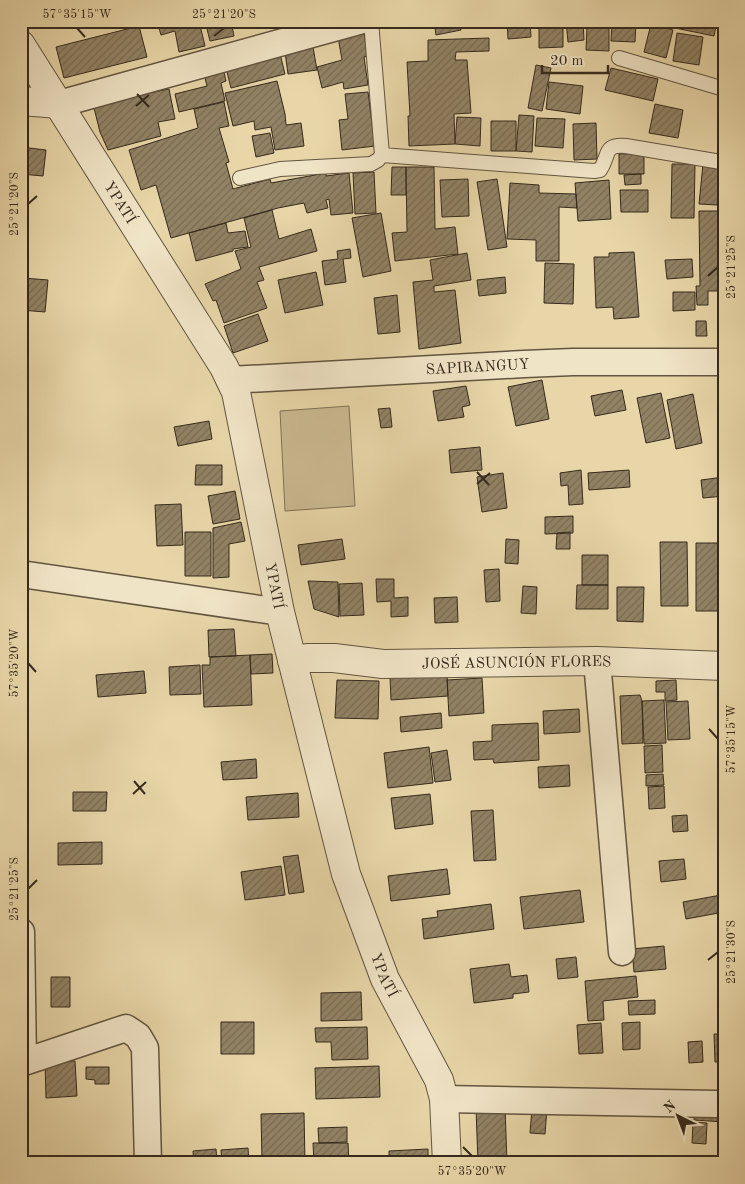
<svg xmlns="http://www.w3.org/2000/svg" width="745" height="1184" viewBox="0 0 745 1184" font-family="'Old Standard TT',serif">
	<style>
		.green { fill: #cab990; stroke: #807256 }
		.building { fill: url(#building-hatch); stroke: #352a1d }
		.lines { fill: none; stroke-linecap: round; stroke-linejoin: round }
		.service-casing { stroke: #625540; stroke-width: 16 }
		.minor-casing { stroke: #625540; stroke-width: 29 }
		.tertiary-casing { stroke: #625540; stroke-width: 30 }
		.service { stroke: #f0e4c6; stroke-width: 14 }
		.minor { stroke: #f0e4c6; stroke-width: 26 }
		.tertiary { stroke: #f0e4c6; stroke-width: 28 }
		.ticks { fill: none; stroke: #352a1d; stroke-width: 2 }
		.labels { text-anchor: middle; stroke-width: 4; stroke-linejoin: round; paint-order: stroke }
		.street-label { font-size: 15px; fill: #352a1d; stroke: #f0e4c6 }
		.neatline { fill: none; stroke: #352a1d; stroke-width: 2 }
		.ticks-label { font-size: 12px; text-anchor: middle; fill: #352a1d }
	</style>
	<defs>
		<pattern id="building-hatch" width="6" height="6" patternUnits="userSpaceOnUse" patternTransform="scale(1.25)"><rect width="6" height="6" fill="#928365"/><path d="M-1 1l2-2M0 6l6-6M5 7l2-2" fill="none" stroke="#786b53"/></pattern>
	</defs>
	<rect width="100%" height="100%" fill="#e8d6a8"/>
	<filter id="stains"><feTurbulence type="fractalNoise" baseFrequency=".004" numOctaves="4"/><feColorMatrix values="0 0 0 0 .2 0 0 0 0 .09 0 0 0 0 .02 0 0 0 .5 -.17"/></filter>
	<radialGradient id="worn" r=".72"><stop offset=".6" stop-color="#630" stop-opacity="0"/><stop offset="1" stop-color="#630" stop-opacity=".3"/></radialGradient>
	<path class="green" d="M349,406L355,506L285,511L280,411Z"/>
	<path class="building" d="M157,21H199L205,46L179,52L175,31L161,35Z
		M205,21H231L234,36L210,41Z
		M434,21H459L461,30L436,35Z
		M507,21H530L531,37L508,39Z
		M539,21H563V47L539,48Z
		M566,21H583L584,40L568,42Z
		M612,21H636L635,42L611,41Z
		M667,21H717L714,36L675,28L676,22Z
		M651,24L673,30L666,58L644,52Z
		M139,26L147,57L64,78L56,47Z
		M587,26H609V51L586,50Z
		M364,32L368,56L364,57L368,85L344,89L343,82L322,88L317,67L342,60L338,37Z
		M677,33L703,37L699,65L673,61Z
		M489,38V51L456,52L455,60H467L471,113L454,114L455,144L409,146L408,116H410L407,62L428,61V40Z
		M313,47L317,70L288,74L285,52Z
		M280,54L285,74L231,88L226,68Z
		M536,65L551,68L542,111L528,108Z
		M223,68L226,81L221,83L225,101L179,112L175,94L207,86L204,74Z
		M611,68L658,79L653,101L605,90Z
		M277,81L285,114L286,125L301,123L304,146L275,150L271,127L255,130L254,121L233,126L225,93Z
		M549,82L583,86L580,114L546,109Z
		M169,89L175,119L158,122L161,136L108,150L100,132L93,104Z
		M368,92L375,146L342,150L339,120L348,119L345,94Z
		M224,102L229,126L219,128L229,162L226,163L233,189L270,179L271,183L326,173V176L349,173L353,213L331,215L329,199L326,200L328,208L307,213L304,203L278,208L171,238L156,185L141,190L129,150L198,128L194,109Z
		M655,104L683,110L678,138L649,133Z
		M519,115L534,116L532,152L516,151Z
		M457,117L481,118L480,146L455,144Z
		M537,118L565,119L563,148L535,146Z
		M491,121H516V151H491Z
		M596,123L597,159L574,160L573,124Z
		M270,133L274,153L256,157L252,136Z
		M21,147L46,150L43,176L21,174Z
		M644,153V174H619V154Z
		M672,164H695L694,218H671Z
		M703,164L721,166L717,205L699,204Z
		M724,165V196L718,195Z
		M392,167H406V195H391Z
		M406,167H434L435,229L455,227L458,254L395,261L392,233L407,232Z
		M374,172L376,213L355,214L353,173Z
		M641,174V184L625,185L624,175Z
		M468,179L469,216L442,217L440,180Z
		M497,179L507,247L488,250L477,182Z
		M609,180L611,219L578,221L575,183Z
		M510,183L539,185V193L576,194L577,208L559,207V261H536V240L507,239Z
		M620,190H648V212H621Z
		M272,210L279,239L311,229L317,251L259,267L264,280L257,282L267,308L224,323L216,300L213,301L205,284L241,269L235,251L251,247L244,218Z
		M699,211H723L724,291H708V305H697L696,286H700Z
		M381,213L391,271L363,277L352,218Z
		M226,223L228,233L245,231L248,247L233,249V251L196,261L189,233Z
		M350,249L351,258L343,259L346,282L325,285L322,261L338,259L337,251Z
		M634,252L639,317L614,319L613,307L596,308L594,257H609V253Z
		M467,253L471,280L434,286V292L455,290L461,343L419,349L413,282L433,280L430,260Z
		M692,259L693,277L667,279L665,260Z
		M545,263L574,264L573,304L544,303Z
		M316,272L323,305L285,313L278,280Z
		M505,277L506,293L479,296L477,280Z
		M23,278L48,280L45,312L21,310Z
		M673,292H695V310L673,311Z
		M397,295L400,332L378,334L374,298Z
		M258,314L268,341L233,353L224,326Z
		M696,321H706L707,336H696Z
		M542,380L549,419L516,426L508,387Z
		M466,386L470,405L462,407L464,417L438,421L433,391Z
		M622,390L626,410L595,416L591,396Z
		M661,393L670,438L646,443L637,398Z
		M693,394L702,443L676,449L667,400Z
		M390,408L392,427L381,428L378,409Z
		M209,421L212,439L178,446L174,427Z
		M480,447L482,470L451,473L449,450Z
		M196,465H222V485H195Z
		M581,470L583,504L569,505L568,485L561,486L560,473Z
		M629,470L630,487L589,490L588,473Z
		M503,473L507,508L482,512L477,477Z
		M724,477V496L703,498L701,480Z
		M235,491L240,519L213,524L208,496Z
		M181,504L183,545L157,546L155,505Z
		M573,516V533L545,534V517Z
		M241,522L245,541L229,544V577L213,578V528Z
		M185,532H211V576H185Z
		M570,532V549H556L557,533Z
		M342,539L345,559L301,565L298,545Z
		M506,539L519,540L518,564L505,563Z
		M660,542H687L688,606H661Z
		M696,543H724V569H720V611H696Z
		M582,555H608V585H582Z
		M499,569L500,601L486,602L484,570Z
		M376,579H394V598L408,597V616L391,617V601L377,602Z
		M308,581L338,582L339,617L314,609Z
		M362,583L364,615L340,616L339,584Z
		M577,585H608V609H576Z
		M523,586L537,587L536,614L521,613Z
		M617,587H644L643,622L617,621Z
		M457,597L458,622L435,623L434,598Z
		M234,629L236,656L209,657L208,630Z
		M272,654L273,673L251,674L250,655Z
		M250,655L252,705L204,707L202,665H210V657Z
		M200,665L201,694L170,695L169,667Z
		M144,671L146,693L98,697L96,675Z
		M447,674L448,696L391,700L390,677Z
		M482,678L484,713L449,716L447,680Z
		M337,680L379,681L378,719L335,718Z
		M676,680L677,700L665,701V692H656V681Z
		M640,695L642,701L643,743L622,744L620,696Z
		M664,700L666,743L644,744L642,701Z
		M688,701L690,739L668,740L666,702Z
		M579,709L580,732L544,734L543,711Z
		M441,713L442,728L401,732L400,717Z
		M538,723L539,760L494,763L493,759L474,760L473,742L492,741V725Z
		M662,745L663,772L645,773L644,746Z
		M429,747L433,783L388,788L384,753Z
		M447,750L451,780L435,782L431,753Z
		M256,759L257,778L223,780L221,762Z
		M569,765L570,786L539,788L538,767Z
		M663,774L664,785L646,786V775Z
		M664,786L665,808L649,809L648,787Z
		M73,792H107L106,811H73Z
		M298,793L299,817L248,820L246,797Z
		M430,794L433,824L395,829L391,798Z
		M493,810L496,860L474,861L471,811Z
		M687,815L688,831L673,832L672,816Z
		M102,842V864L58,865V843Z
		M298,855L304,892L289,894L283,857Z
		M684,859L686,879L661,882L659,861Z
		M281,866L285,895L245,900L241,872Z
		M447,869L450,894L391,901L388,876Z
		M580,890L584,922L524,929L520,897Z
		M721,895L724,912L686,919L683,902Z
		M491,904L494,929L424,939L422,919L438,917L437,911Z
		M664,946L666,969L634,972L632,949Z
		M576,957L578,977L558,979L556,959Z
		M509,964L511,977L527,975L529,992L513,994V998L474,1003L470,969Z
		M636,976L638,997L603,1001L604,1020L588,1021L585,981Z
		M51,977H70V1007H51Z
		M361,992L362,1020L321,1021V993Z
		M655,1000V1014L629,1015L628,1001Z
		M221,1022H254V1054H221Z
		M640,1022V1049L623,1050L622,1023Z
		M601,1023L603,1053L579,1054L577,1025Z
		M367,1027L368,1059L332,1060L331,1042H316L315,1028Z
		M714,1034H724V1062H715Z
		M702,1041L703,1062L689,1063L688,1042Z
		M75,1061L77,1096L46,1098L45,1062Z
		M379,1066L380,1097L316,1099L315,1068Z
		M86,1067H109V1084H95V1080L86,1079Z
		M695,1104L724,1106V1122L694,1120Z
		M505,1107L507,1163H478L476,1108Z
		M532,1108L547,1109L545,1134L530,1133Z
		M304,1113L305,1163H293V1160L262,1161L261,1114Z
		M693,1122L707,1123L706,1144L692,1143Z
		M347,1127V1142L319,1143L318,1128Z
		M313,1143H348L349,1163H314Z
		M248,1148L249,1163H222L221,1150Z
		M216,1149L217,1163H194L193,1151Z
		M428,1149V1163H389V1151Z"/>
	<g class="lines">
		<g class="service-casing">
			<path id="service" d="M371,21L382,155
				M619,58L724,89
				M240,178L280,169L371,164L378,160L382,155L594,171L600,170C610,155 603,144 626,146L721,162L724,161"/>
		</g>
		<g class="minor-casing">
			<g id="minor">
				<path d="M59,104L359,21"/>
				<path id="s1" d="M230,380L524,364L573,362H724"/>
				<path d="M21,574L280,612"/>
				<path d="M597,661L622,952"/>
				<path d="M21,932L23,1062"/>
				<path d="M21,1063L126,1028L138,1036L145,1048L148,1163"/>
				<path d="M444,1099L716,1104"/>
			</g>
		</g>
		<g class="tertiary-casing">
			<g id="tertiary">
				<path id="s2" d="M21,45L224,367L236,392L280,612L346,874L385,979L439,1080L444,1099L447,1163"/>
				<path d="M21,101L59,104"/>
				<path id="s3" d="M292,660L309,658H334L383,664L597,661L724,666"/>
			</g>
		</g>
		<use href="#service" class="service"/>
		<use href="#minor" class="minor"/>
		<use href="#tertiary" class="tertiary"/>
	</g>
	<path class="ticks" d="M77,28L85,37M214,36L224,28M137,94L149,107M136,106L149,95M28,204L37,196M708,276L718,267M477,472L489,485M477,484L490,473M28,663L36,672M709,729L718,739M134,781L145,794M133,794L146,782M28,889L37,880M708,960L718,952M463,1147L472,1156"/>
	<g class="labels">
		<g class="street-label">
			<text dy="5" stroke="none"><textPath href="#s2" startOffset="186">YPATÍ</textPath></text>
			<text dy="5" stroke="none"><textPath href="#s1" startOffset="248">SAPIRANGUY</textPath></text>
			<text dy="5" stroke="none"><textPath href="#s2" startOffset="606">YPATÍ</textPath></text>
			<text dy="5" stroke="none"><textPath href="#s3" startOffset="225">JOSÉ ASUNCIÓN FLORES</textPath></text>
			<text dy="5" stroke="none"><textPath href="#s2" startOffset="1011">YPATÍ</textPath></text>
		</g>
	</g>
	<rect width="745" height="1184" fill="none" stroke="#e8d6a8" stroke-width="55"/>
	<g transform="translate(678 1116) rotate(318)" stroke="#f0e4c6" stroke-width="4" paint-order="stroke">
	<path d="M0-4L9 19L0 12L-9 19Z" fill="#352a1d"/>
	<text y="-8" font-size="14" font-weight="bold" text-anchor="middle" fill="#352a1d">N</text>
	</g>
	<path d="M542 65v8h66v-8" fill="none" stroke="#352a1d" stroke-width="2.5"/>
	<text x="550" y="65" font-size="15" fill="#352a1d" stroke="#f0e4c6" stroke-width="4" paint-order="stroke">20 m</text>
	<rect x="28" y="28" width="690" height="1128" class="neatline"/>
	<g class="ticks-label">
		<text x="77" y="18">57°35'15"W</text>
		<text x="224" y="18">25°21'20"S</text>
		<text transform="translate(14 204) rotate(-90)" y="4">25°21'20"S</text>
		<text transform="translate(731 267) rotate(-90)" y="4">25°21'25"S</text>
		<text transform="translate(14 663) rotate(-90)" y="4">57°35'20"W</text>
		<text transform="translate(731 739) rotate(-90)" y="4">57°35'15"W</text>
		<text transform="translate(14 889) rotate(-90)" y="4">25°21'25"S</text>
		<text transform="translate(731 952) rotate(-90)" y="4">25°21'30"S</text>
		<text x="472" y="1175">57°35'20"W</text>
	</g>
	<rect width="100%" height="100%" filter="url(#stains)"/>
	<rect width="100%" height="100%" fill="url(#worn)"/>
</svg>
